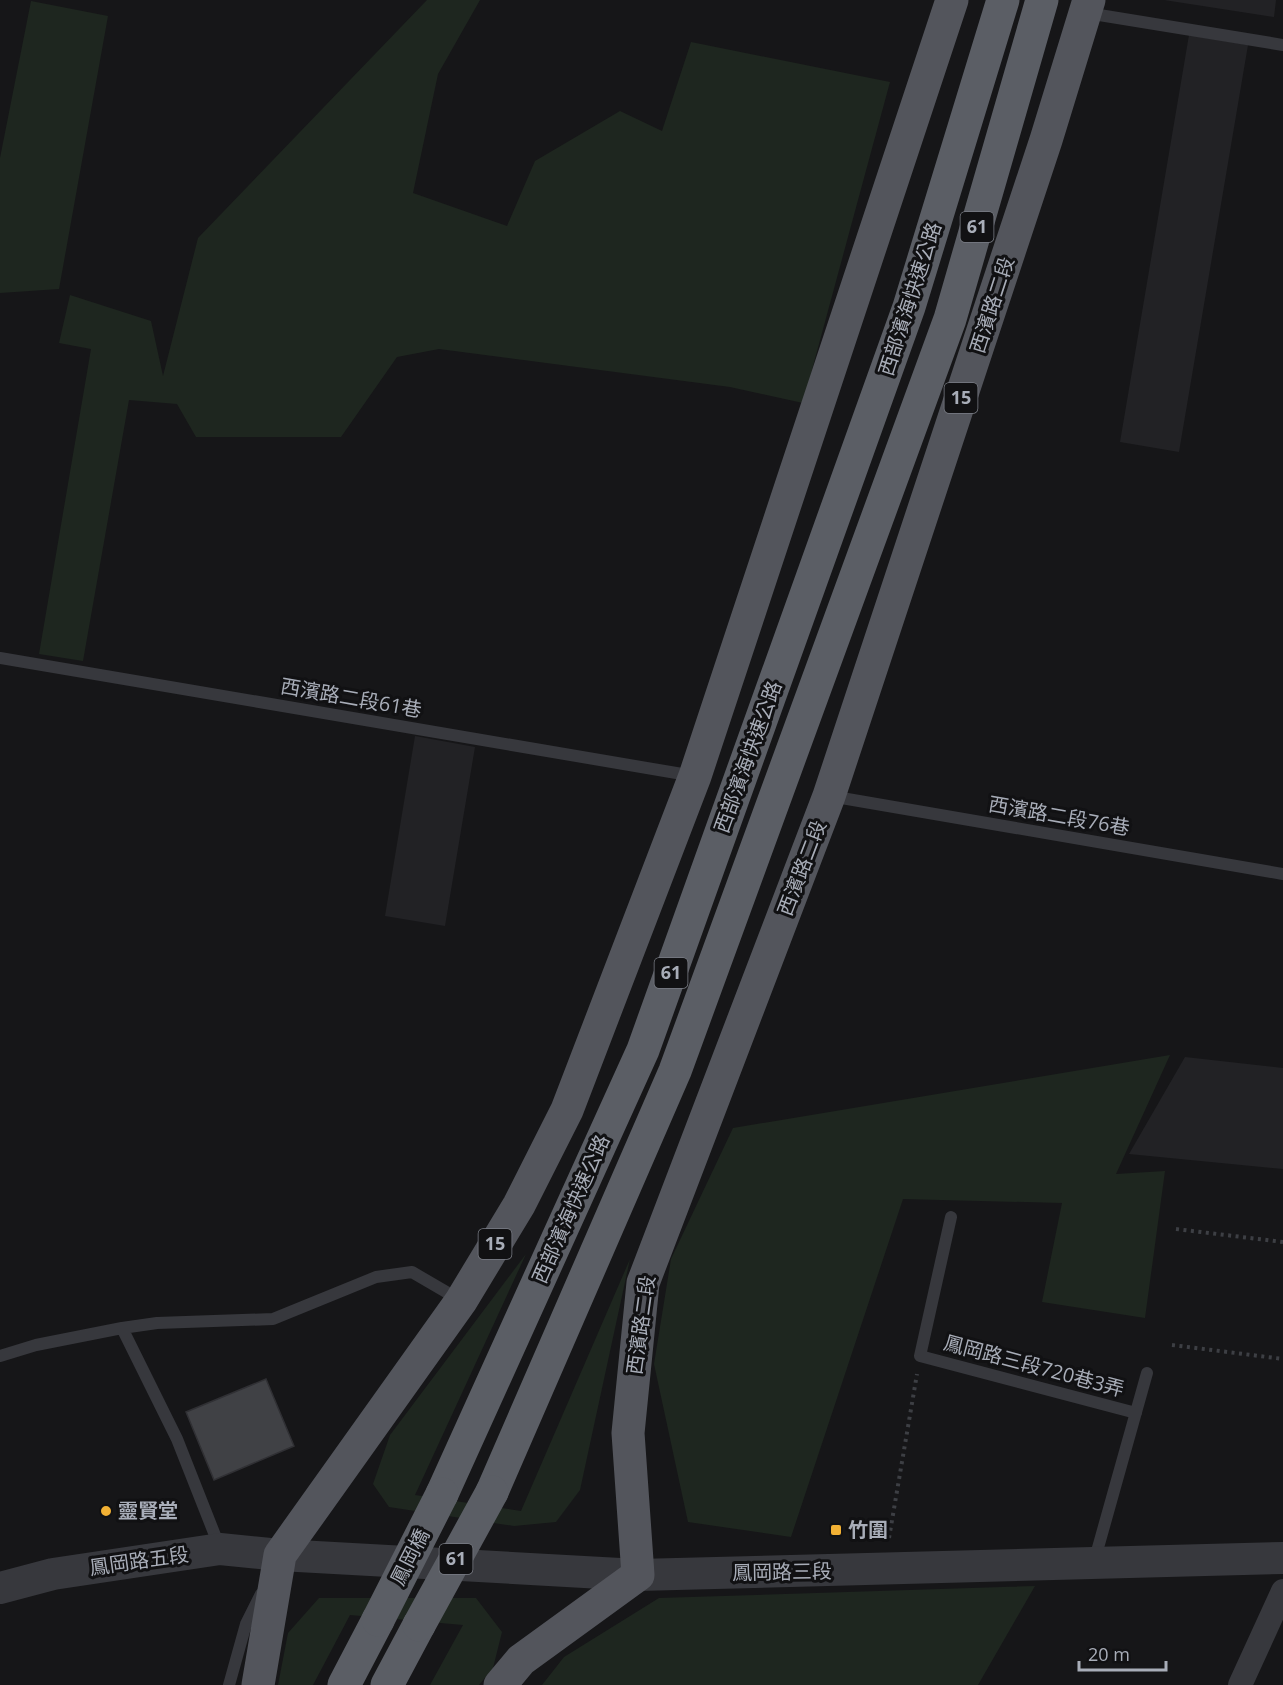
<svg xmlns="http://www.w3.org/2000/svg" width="1283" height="1685" viewBox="0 0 1283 1685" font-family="'Open Sans','Noto Sans TC',sans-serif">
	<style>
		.built { fill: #222225 }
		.green { fill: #1e261f }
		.building { fill: #404145; stroke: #303034; stroke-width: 1.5 }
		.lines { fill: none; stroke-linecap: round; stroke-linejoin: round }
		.path { stroke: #3d3f44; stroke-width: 4; stroke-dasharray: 3 4.5; stroke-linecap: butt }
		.service { stroke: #37383d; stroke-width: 12 }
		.minor { stroke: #37383d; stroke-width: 24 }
		.tertiary { stroke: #37383d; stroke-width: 32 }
		.primary { stroke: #53555c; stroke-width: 33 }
		.trunk { stroke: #5b5e65; stroke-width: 33 }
		.trunk-bridge { stroke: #5b5e65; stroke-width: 33 }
		.poi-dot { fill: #f2b134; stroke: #111113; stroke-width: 2 }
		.labels { text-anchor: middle; stroke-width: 6; stroke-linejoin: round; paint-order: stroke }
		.shield { fill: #111113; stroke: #7b7e86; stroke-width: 1.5 }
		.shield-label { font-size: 18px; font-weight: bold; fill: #a8adb8 }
		.street-label { font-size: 20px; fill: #a8adb8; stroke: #111113 }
		.poi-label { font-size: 20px; font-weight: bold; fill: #a8adb8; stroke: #111113; text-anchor: start }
	</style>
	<rect width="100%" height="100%" fill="#161618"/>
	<path class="built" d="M1164,0H1276L1274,17Z
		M1189,35L1248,45L1179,452L1120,442Z
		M415,736L475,747L445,926L385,916Z
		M1185,1057L1283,1068V1169L1129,1154Z"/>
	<path class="green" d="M427,0H480L438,74L413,193L507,226L535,161L620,111L662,131L691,42L890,82L803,403L730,387L439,349L397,357L341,437H196L177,404L129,400L83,661L39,654L91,349L59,343L70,295L151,321L163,376L198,238Z
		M31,1L108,16L59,289L0,293V158Z
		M1170,1055L1116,1174L1165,1171L1145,1318L1042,1302L1062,1203L903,1199L791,1537L688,1522L654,1364L671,1259L733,1128Z
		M526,1254L415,1495L521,1511L630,1259L580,1490L556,1522L514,1526L389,1507L373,1484L390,1435Z
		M1035,1586L978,1685H542L564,1657L659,1598Z
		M319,1598H476L502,1632L493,1668L479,1685H430L463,1625L350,1615L313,1685H278L288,1633Z"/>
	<path class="building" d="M266,1379L294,1446L214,1480L186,1412Z"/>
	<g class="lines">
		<path class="path" d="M1176,1229L1283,1242
			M1172,1345L1283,1359
			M889,1538L917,1374"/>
		<path class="service" d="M1087,13L1283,45
			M0,658L694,776
			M830,796L1283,874
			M951,1217L920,1356L1136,1413
			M122,1328L177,1439L220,1548
			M0,1356L36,1345L122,1328L157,1323L273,1319L376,1277L412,1272L460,1300
			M1094,1562L1147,1373
			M229,1685L246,1624L261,1594"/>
		<path class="minor" d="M1240,1685L1283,1591"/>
		<path class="tertiary" d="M0,1588L53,1574L220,1549L280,1555L638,1575L1283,1558"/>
		<path class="primary" d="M258,1685L280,1555L461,1301L519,1205L567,1110L695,776L952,0
			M500,1685L521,1660L638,1575L628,1433L643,1283L829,796L1046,140L1089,0"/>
		<path class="trunk" d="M492,1492L675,1071L950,319L1042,0
			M442,1494L643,1050L909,307L1003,0
			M344,1685L378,1620
			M387,1685L419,1625"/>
		<path class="trunk-bridge" d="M378,1620L442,1494
			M419,1625L492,1492"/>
	</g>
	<g class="poi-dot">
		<circle cx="106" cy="1511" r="6"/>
		<rect x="830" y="1524" width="12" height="12" rx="3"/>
	</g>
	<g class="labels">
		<g class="shield">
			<rect x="960.5" y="212" width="33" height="30" rx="4.5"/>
			<rect x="944.5" y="383" width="33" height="30" rx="4.5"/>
			<rect x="654.5" y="958" width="33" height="30" rx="4.5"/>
			<rect x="478.5" y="1229" width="33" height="30" rx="4.5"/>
			<rect x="439.5" y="1544" width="33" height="30" rx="4.5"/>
		</g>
		<g class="shield-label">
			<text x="977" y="233">61</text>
			<text x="961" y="404">15</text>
			<text x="671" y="979">61</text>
			<text x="495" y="1250">15</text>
			<text x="456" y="1565">61</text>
		</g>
		<g class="street-label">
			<text transform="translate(910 299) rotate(-72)" y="7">西部濱海快速公路</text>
			<text transform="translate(992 305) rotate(-72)" y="7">西濱路二段</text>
			<text transform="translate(351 698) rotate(10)" y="7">西濱路二段61巷</text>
			<text transform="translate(748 757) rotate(-70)" y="7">西部濱海快速公路</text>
			<text transform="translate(1059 816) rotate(10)" y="7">西濱路二段76巷</text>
			<text transform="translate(802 868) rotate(-69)" y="7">西濱路二段</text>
			<text transform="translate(571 1209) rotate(-66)" y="7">西部濱海快速公路</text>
			<text transform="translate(641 1325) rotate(-82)" y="7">西濱路二段</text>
			<text transform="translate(1034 1366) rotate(15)" y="7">鳳岡路三段720巷3弄</text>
			<text transform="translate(410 1557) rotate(-63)" y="7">鳳岡橋</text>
			<text transform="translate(139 1561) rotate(-8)" y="7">鳳岡路五段</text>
			<text transform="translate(782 1572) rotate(-1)" y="7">鳳岡路三段</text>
		</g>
		<g class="poi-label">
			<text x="118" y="1518">靈賢堂</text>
			<text x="848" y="1537">竹圍</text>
		</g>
	</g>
	<path d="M1079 1661v9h87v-9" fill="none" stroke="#a8adb8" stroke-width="3"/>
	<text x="1088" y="1661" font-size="18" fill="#a8adb8" stroke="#111113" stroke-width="4.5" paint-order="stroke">20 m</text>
</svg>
